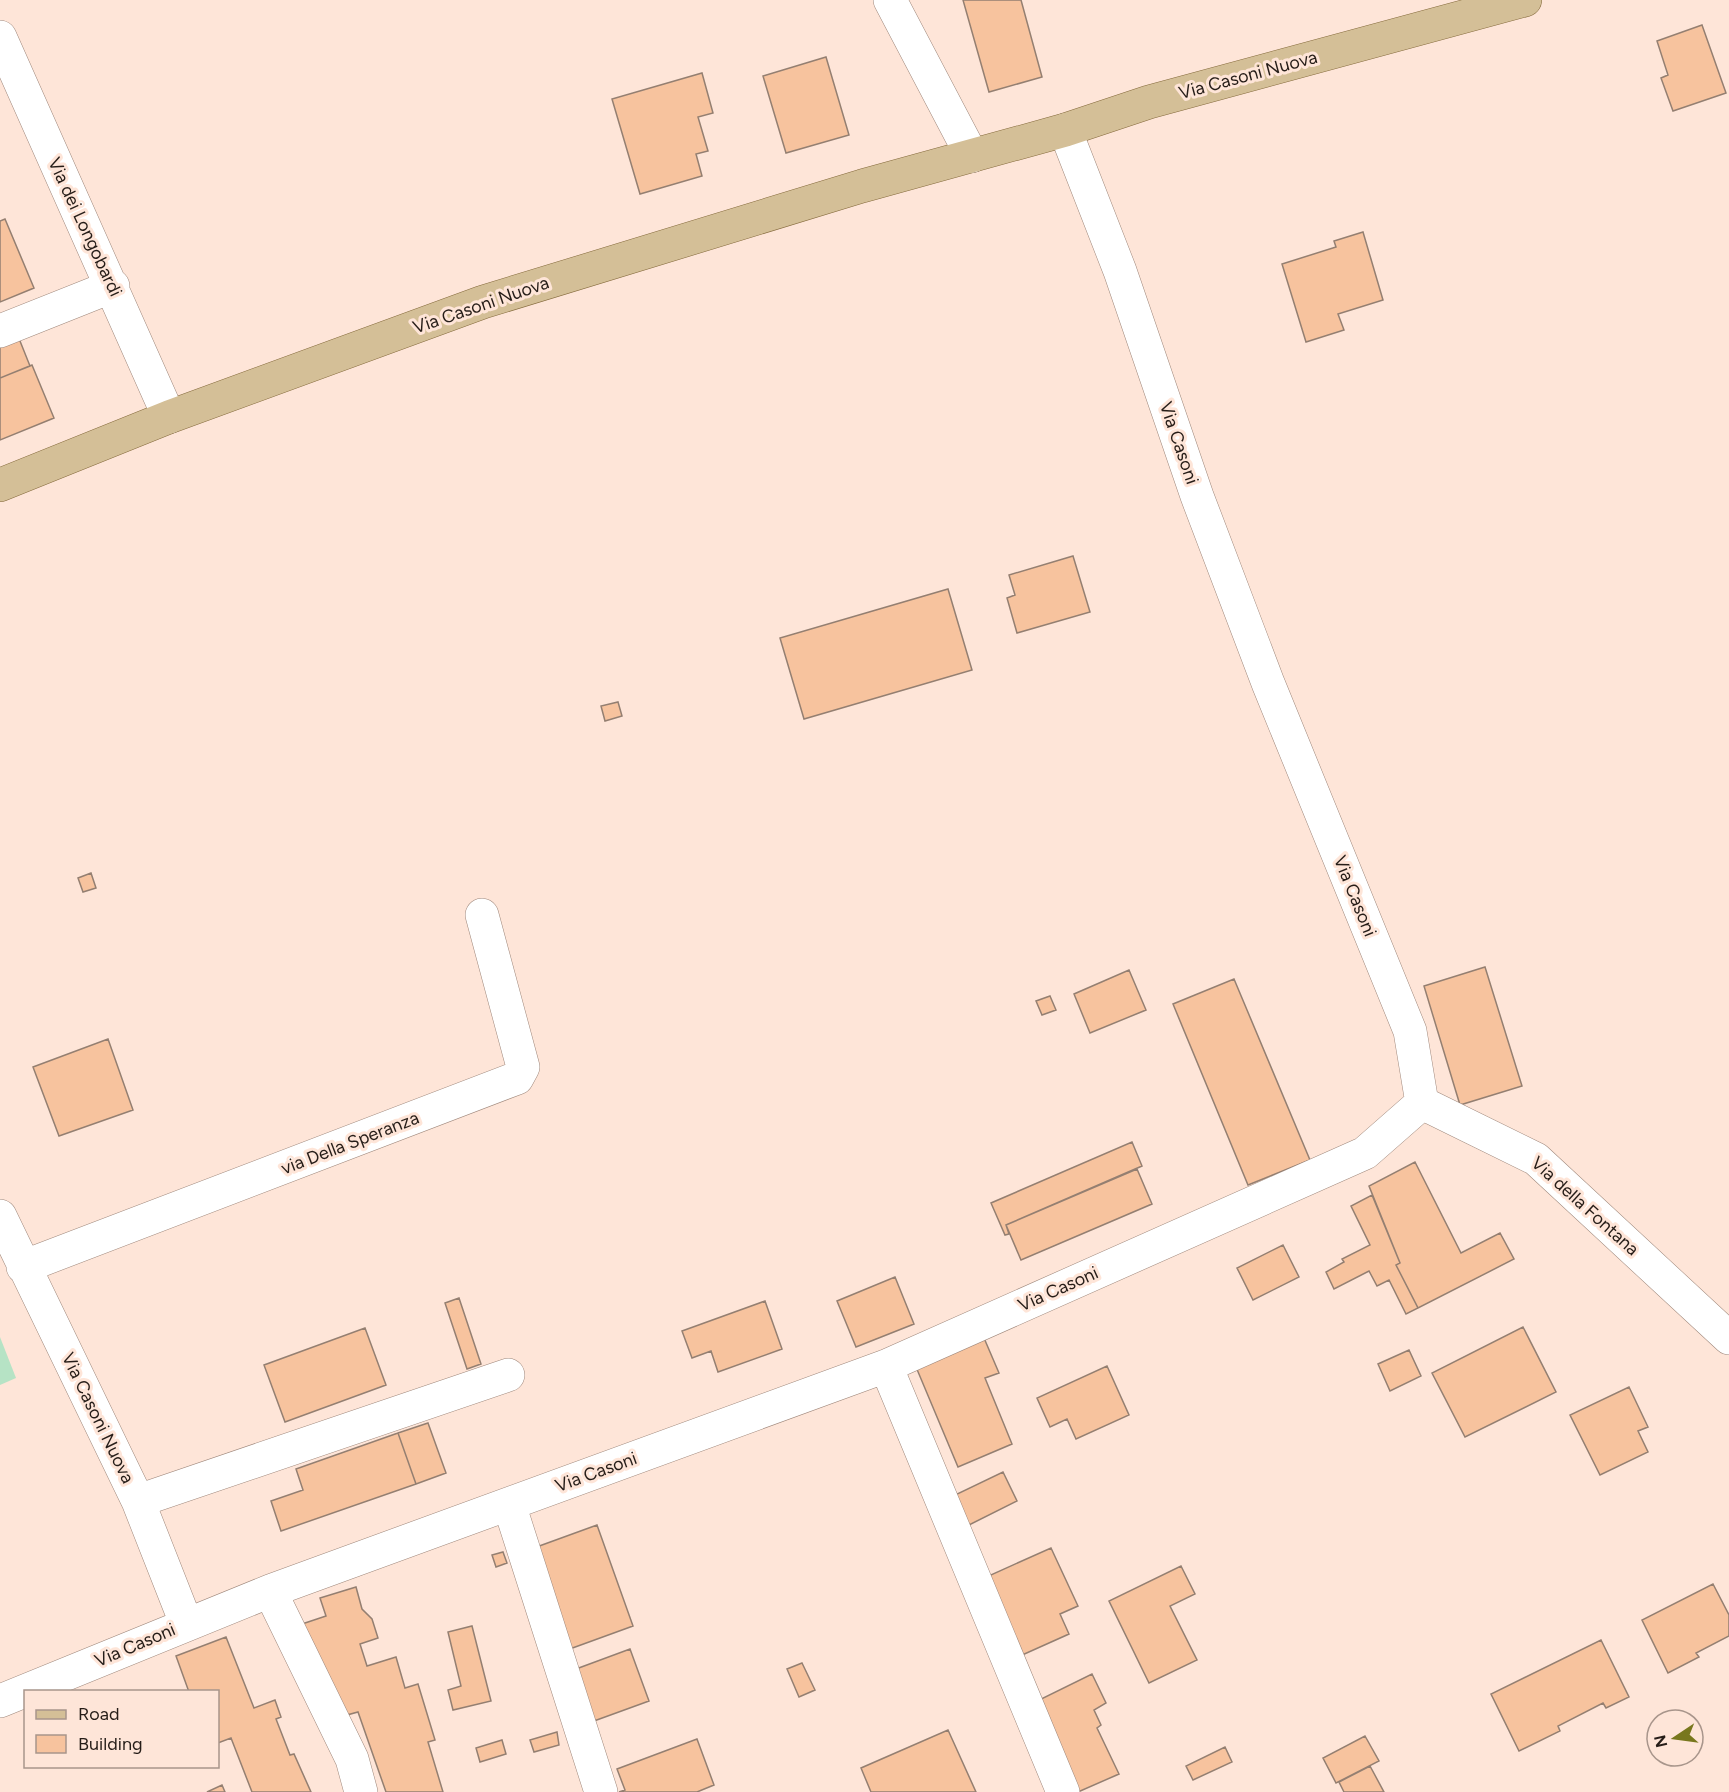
<svg xmlns="http://www.w3.org/2000/svg" width="1729" height="1792" viewBox="0 0 1729 1792" font-family="Figtree,sans-serif">
	<style>
		.green { fill: #b6e3c5 }
		.building { fill: #f7c39e; stroke: #947f71; stroke-width: 1.5 }
		.lines { fill: none; stroke-linecap: round; stroke-linejoin: round }
		.minor-casing { stroke: #9f887c; stroke-width: 34 }
		.major-casing { stroke: #856b3d; stroke-width: 34 }
		.minor { stroke: #fff; stroke-width: 33 }
		.major { stroke: #d4bf97; stroke-width: 33 }
		.labels { text-anchor: middle; stroke-width: 6; stroke-linejoin: round; paint-order: stroke }
		.street-label { font-size: 18px; fill: #261d18; stroke: #fee5d8 }
	</style>
	<rect width="100%" height="100%" fill="#fee5d8"/>
	<path class="green" d="M0,1337L16,1378L0,1385Z"/>
	<path class="building" d="M963,0H1021L1042,77L989,92Z
		M1702,25L1726,93L1673,111L1661,78L1668,75L1657,41Z
		M826,57L849,135L786,153L763,76Z
		M702,73L713,113L698,117L708,151L696,154L702,176L640,194L612,99Z
		M5,219L34,288L0,302V221Z
		M1363,232L1383,300L1338,314L1344,330L1306,342L1282,264L1336,247L1334,241Z
		M16,331L30,366L0,378V337Z
		M32,365L54,418L0,440V378Z
		M1073,556L1090,612L1017,633L1007,598L1015,595L1009,575Z
		M948,589L972,670L804,719L780,638Z
		M618,702L622,716L605,721L601,706Z
		M91,873L96,888L83,892L78,878Z
		M1485,967L1522,1086L1460,1105L1424,986Z
		M1129,970L1146,1010L1090,1033L1074,994Z
		M1234,979L1310,1160L1248,1185L1173,1004Z
		M1050,996L1056,1010L1042,1015L1036,1001Z
		M108,1039L133,1110L59,1136L33,1067Z
		M1132,1142L1142,1166L1006,1225L1009,1234L1005,1235L991,1203Z
		M1415,1162L1461,1253L1500,1233L1514,1259L1418,1308L1396,1265L1400,1263L1369,1186Z
		M1137,1169L1152,1204L1021,1260L1006,1225Z
		M1372,1195L1400,1263L1396,1265L1418,1308L1406,1314L1389,1280L1377,1286L1369,1271L1334,1289L1326,1272L1344,1262L1342,1259L1370,1245L1351,1206Z
		M1283,1245L1299,1277L1253,1300L1237,1268Z
		M895,1277L914,1324L856,1347L837,1301Z
		M459,1298L481,1364L467,1369L445,1303Z
		M765,1301L782,1349L718,1372L711,1351L692,1358L682,1331Z
		M1523,1327L1556,1392L1465,1437L1432,1373Z
		M365,1328L386,1385L285,1422L264,1365Z
		M984,1338L999,1373L985,1378L1012,1444L958,1467L916,1367Z
		M1409,1350L1421,1376L1390,1391L1378,1364Z
		M1107,1366L1129,1415L1076,1439L1067,1419L1050,1427L1037,1398Z
		M1629,1387L1648,1427L1638,1431L1648,1452L1600,1475L1570,1415Z
		M428,1423L446,1473L416,1484L398,1433Z
		M398,1433L416,1484L281,1531L271,1501L303,1490L296,1469Z
		M1003,1472L1017,1501L969,1525L955,1495Z
		M597,1525L633,1626L567,1650L531,1549Z
		M1051,1548L1078,1606L1060,1614L1069,1634L1020,1656L984,1578Z
		M503,1552L507,1563L496,1567L492,1555Z
		M1181,1566L1195,1594L1170,1606L1197,1660L1149,1683L1109,1601Z
		M1713,1584L1729,1615V1636L1696,1653L1699,1657L1668,1673L1642,1620Z
		M356,1587L362,1609L372,1619L378,1638L360,1644L367,1666L396,1657L405,1688L418,1684L435,1740L428,1742L443,1792H386L358,1712L336,1718L302,1624L326,1616L320,1598Z
		M472,1626L491,1701L453,1710L448,1690L461,1686L448,1632Z
		M226,1637L254,1708L275,1700L281,1717L276,1719L290,1755L294,1754L311,1792H252L231,1738L218,1743V1692H189L176,1656Z
		M1601,1640L1629,1697L1606,1708L1603,1703L1558,1726L1560,1731L1519,1751L1491,1694Z
		M630,1649L649,1701L594,1721L576,1669Z
		M802,1663L815,1690L799,1697L787,1669Z
		M1092,1674L1106,1703L1094,1710L1101,1725L1097,1728L1119,1774L1078,1792L1035,1702Z
		M948,1730L976,1792H871L861,1768Z
		M557,1732L559,1745L534,1752L530,1740Z
		M1365,1736L1379,1761L1336,1783L1323,1758Z
		M697,1739L714,1785L697,1792H619L625,1790L617,1769Z
		M502,1740L506,1754L480,1762L476,1748Z
		M1225,1747L1232,1762L1193,1780L1186,1766Z
		M1370,1766L1384,1792H1344L1339,1782Z
		M222,1785L225,1792H207Z"/>
	<g class="lines">
		<g class="minor-casing">
			<path id="minor" d="M890,0L972,156
				M0,37L169,417
				M0,331L113,286
				M1422,1103L1536,1159L1729,1338
				M0,1216L138,1501L186,1623
				M23,1267L517,1078L523,1067L482,915
				M886,1366L1063,1792
				M138,1501L508,1375
				M509,1504L601,1792
				M270,1591L352,1759L361,1792
				M0,1701L270,1591L886,1366L1365,1153L1422,1103L1410,1031L1268,683L1197,496L1120,271L1065,130"/>
		</g>
		<g class="major-casing">
			<path id="major" d="M0,485L169,417L483,302L862,186L1065,130L1149,102L1525,0"/>
		</g>
		<use href="#minor" class="minor"/>
		<use href="#major" class="major"/>
	</g>
	<g class="labels">
		<g class="street-label">
			<text transform="translate(1248 75) rotate(-15)" y="6">Via Casoni Nuova</text>
			<text transform="translate(85 227) rotate(65)" y="6">Via dei Longobardi</text>
			<text transform="translate(481 305) rotate(-19)" y="6">Via Casoni Nuova</text>
			<text transform="translate(1179 443) rotate(71)" y="6">Via Casoni</text>
			<text transform="translate(1355 896) rotate(68)" y="6">Via Casoni</text>
			<text transform="translate(350 1143) rotate(-21)" y="6">via Della Speranza</text>
			<text transform="translate(1585 1206) rotate(42)" y="6">Via della Fontana</text>
			<text transform="translate(1058 1289) rotate(-24)" y="6">Via Casoni</text>
			<text transform="translate(98 1418) rotate(64)" y="6">Via Casoni Nuova</text>
			<text transform="translate(596 1472) rotate(-20)" y="6">Via Casoni</text>
			<text transform="translate(135 1645) rotate(-23)" y="6">Via Casoni</text>
		</g>
	</g>
	<rect x="24" y="1690" width="195" height="78" fill="#fee5d8" stroke="#a8958b" stroke-width="1.5"/>
	<rect x="36" y="1710" width="30" height="9" fill="#d4bf97" stroke="#a8958b" stroke-width="1.5"/>
	<text x="78" y="1720" font-size="18" fill="#261d18">Road</text>
	<rect x="36" y="1735" width="30" height="18" fill="#f7c39e" stroke="#a8958b" stroke-width="1.5"/>
	<text x="78" y="1750" font-size="18" fill="#261d18">Building</text>
	<g transform="translate(1675 1738) rotate(257)"><circle r="28" fill="#fee5d8" stroke="#a8958b" stroke-width="1.5"/>
	<path d="M0-4.5L10 22L0 15L-10 22Z" fill="#78771d"/>
	<text y="-9" font-size="16" font-weight="bold" text-anchor="middle" fill="#261d18">N</text>
	</g>
</svg>
